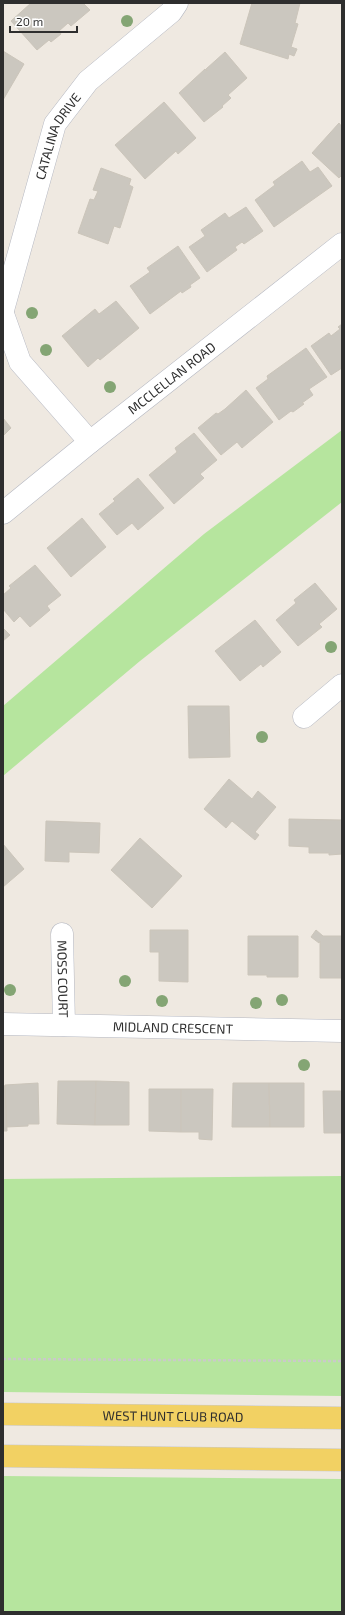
<svg xmlns="http://www.w3.org/2000/svg" width="345" height="1615" viewBox="0 0 345 1615" font-family="'Exo 2',sans-serif">
	<style>
		.green { fill: #b6e59e }
		.building { fill: #cbc7bf; stroke: #cbc5ba }
		.lines { fill: none; stroke-linecap: round; stroke-linejoin: round }
		.minor-casing { stroke: #b4b7c1; stroke-width: 23 }
		.major-casing { stroke: #c9c9c9; stroke-width: 23 }
		.path { stroke: #c9c9c9; stroke-width: 2.5; stroke-dasharray: 3 2; stroke-linecap: butt }
		.minor { stroke: #fff; stroke-width: 22 }
		.major { stroke: #f2d163; stroke-width: 22 }
		.tree { fill: #84a574 }
		.labels { text-anchor: middle; dominant-baseline: central; stroke-width: 3; stroke-linejoin: round; paint-order: stroke }
		.street-label { font-size: 13px; fill: #2e2e2e; stroke: #fff }
	</style>
	<rect width="100%" height="100%" fill="#efe9e1"/>
	<!-- green -->
	<g class="green">
		<path d="M342 430V502L140 661 3 776V706L204 534Z"/>
		<path d="M342 1176V1396L3 1392V1179Z"/>
		<path d="M3 1476 342 1479V1612H3Z"/>
	</g>
	<!-- building -->
	<g class="building">
		<path d="M31 3H83L90 10 71 26 68 23 59 31 61 34 51 42 49 40 37 50 11 21Z"/>
		<path d="M252 3H300L295 23 298 24 291 47 297 49 294 56 289 54 288 59 240 44Z"/>
		<path d="M3 51 24 64 3 100Z"/>
		<path d="M225 52 247 78 228 95 231 98 222 106 223 107 204 122 179 93 205 69 207 71 206 69Z"/>
		<path d="M164 102 196 138 178 154 176 151 145 179 115 145Z"/>
		<path d="M339 123 342 127V175L339 178 312 153Z"/>
		<path d="M302 161 310 172 318 167 332 186 274 227 255 200 275 185 273 182Z"/>
		<path d="M101 168 131 179 129 185 133 187 120 228 114 226 108 244 78 233 90 199 94 200 98 191 93 190Z"/>
		<path d="M246 207 263 231 244 244 242 242 235 247 237 250 207 272 189 247 205 236 201 230 225 213 229 218Z"/>
		<path d="M178 246 200 278 190 285 191 287 182 293 181 291 150 314 130 286 150 272 147 268Z"/>
		<path d="M116 301 139 328 100 360 98 358 88 367 62 336 95 309 99 314Z"/>
		<path d="M342 324V368L331 375 311 346 329 333 331 336 340 329 338 327Z"/>
		<path d="M306 348 327 377 309 389 313 395 302 403 304 404 293 412 291 411 279 420 256 388 268 379 267 376Z"/>
		<path d="M246 390 273 422 242 448 237 442 221 455 198 428 216 413 218 414 225 409Z"/>
		<path d="M3 418 11 428 3 436Z"/>
		<path d="M194 433 217 460 200 474 204 478 174 504 149 475 177 452 175 448Z"/>
		<path d="M138 478 164 508 138 530 132 523 117 535 99 514 115 501 113 499Z"/>
		<path d="M82 518 106 547 71 577 47 548Z"/>
		<path d="M35 565 61 595 47 606 50 610 30 627 20 616 14 622 3 609V595L11 588 9 586Z"/>
		<path d="M315 583 337 609 319 624 322 627 298 646 276 620 296 603 294 600Z"/>
		<path d="M255 620 281 652 263 667 261 664 240 681 215 651Z"/>
		<path d="M3 628 10 635 3 641Z"/>
		<path d="M188 706H229L230 757 189 758Z"/>
		<path d="M229 779 252 799 258 791 276 807 255 832 259 835 255 840 232 821 226 828 204 809Z"/>
		<path d="M289 819 342 820V854L329 855V853H309V847L289 846Z"/>
		<path d="M46 821 100 823 99 853 69 852V862L45 861Z"/>
		<path d="M140 838 182 876 152 908 111 870Z"/>
		<path d="M3 844 24 869 3 887Z"/>
		<path d="M150 930H188V982L159 981V952H150Z"/>
		<path d="M316 930 323 936H342V978H320V941L319 943 311 937Z"/>
		<path d="M248 936H298V977H267V975H248Z"/>
		<path d="M58 1081H96L95 1125 57 1124Z"/>
		<path d="M96 1081 129 1082V1125H95Z"/>
		<path d="M38 1083 39 1124H28V1126L6 1127 5 1085Z"/>
		<path d="M233 1083H269L270 1127H232Z"/>
		<path d="M269 1083H304V1127H270Z"/>
		<path d="M3 1086H5L7 1131H3Z"/>
		<path d="M149 1089H181V1132L149 1131Z"/>
		<path d="M181 1089H213L212 1140 199 1139V1132H181Z"/>
		<path d="M323 1091H342V1133H324Z"/>
	</g>
	<g class="lines">
		<!-- minor casing -->
		<g class="minor-casing">
			<g id="minor">
				<path id="s1" d="M3 310 55 124 88 81 171 12 177 3"/>
				<path d="M3 314 20 362 90 442"/>
				<path id="s2" d="M3 513 90 442 342 244"/>
				<path d="M304 717 342 685"/>
				<path id="s3" d="M62 934 64 1025"/>
				<path id="s4" d="M3 1024 342 1031"/>
			</g>
		</g>
		<!-- major casing -->
		<g class="major-casing">
			<g id="major">
				<path id="s5" d="M3 1414 342 1418"/>
				<path d="M3 1456 342 1460"/>
			</g>
		</g>
		<!-- path -->
		<path class="path" d="M3 1359 342 1361"/>
		<!-- minor -->
		<use href="#minor" class="minor"/>
		<!-- major -->
		<use href="#major" class="major"/>
	</g>
	<!-- trees -->
	<g class="tree">
		<circle cx="127" cy="21" r="6"/>
		<circle cx="32" cy="313" r="6"/>
		<circle cx="46" cy="350" r="6"/>
		<circle cx="110" cy="387" r="6"/>
		<circle cx="331" cy="647" r="6"/>
		<circle cx="262" cy="737" r="6"/>
		<circle cx="125" cy="981" r="6"/>
		<circle cx="10" cy="990" r="6"/>
		<circle cx="282" cy="1000" r="6"/>
		<circle cx="162" cy="1001" r="6"/>
		<circle cx="256" cy="1003" r="6"/>
		<circle cx="304" cy="1065" r="6"/>
	</g>
	<g class="labels">
		<!-- street labels -->
		<g class="street-label">
			<text stroke="none"><textPath href="#s1" startOffset="183">CATALINA DRIVE</textPath></text>
			<text stroke="none"><textPath href="#s2" startOffset="216">MCCLELLAN ROAD</textPath></text>
			<text stroke="none"><textPath href="#s3" startOffset="45">MOSS COURT</textPath></text>
			<text stroke="none"><textPath href="#s4" startOffset="170">MIDLAND CRESCENT</textPath></text>
			<text stroke="none"><textPath href="#s5" startOffset="170">WEST HUNT CLUB ROAD</textPath></text>
		</g>
	</g>
	<!-- border -->
	<rect width="345" height="1615" fill="none" stroke="#2e2e2e" stroke-width="8"/>
	<!-- scale -->
	<path d="M10 26v6h67v-6" fill="none" stroke="#2e2e2e" stroke-width="2"/>
	<text x="16" y="26" font-size="12" fill="#2e2e2e" stroke="#ffffff" stroke-width="3" paint-order="stroke">20 m</text>
</svg>
